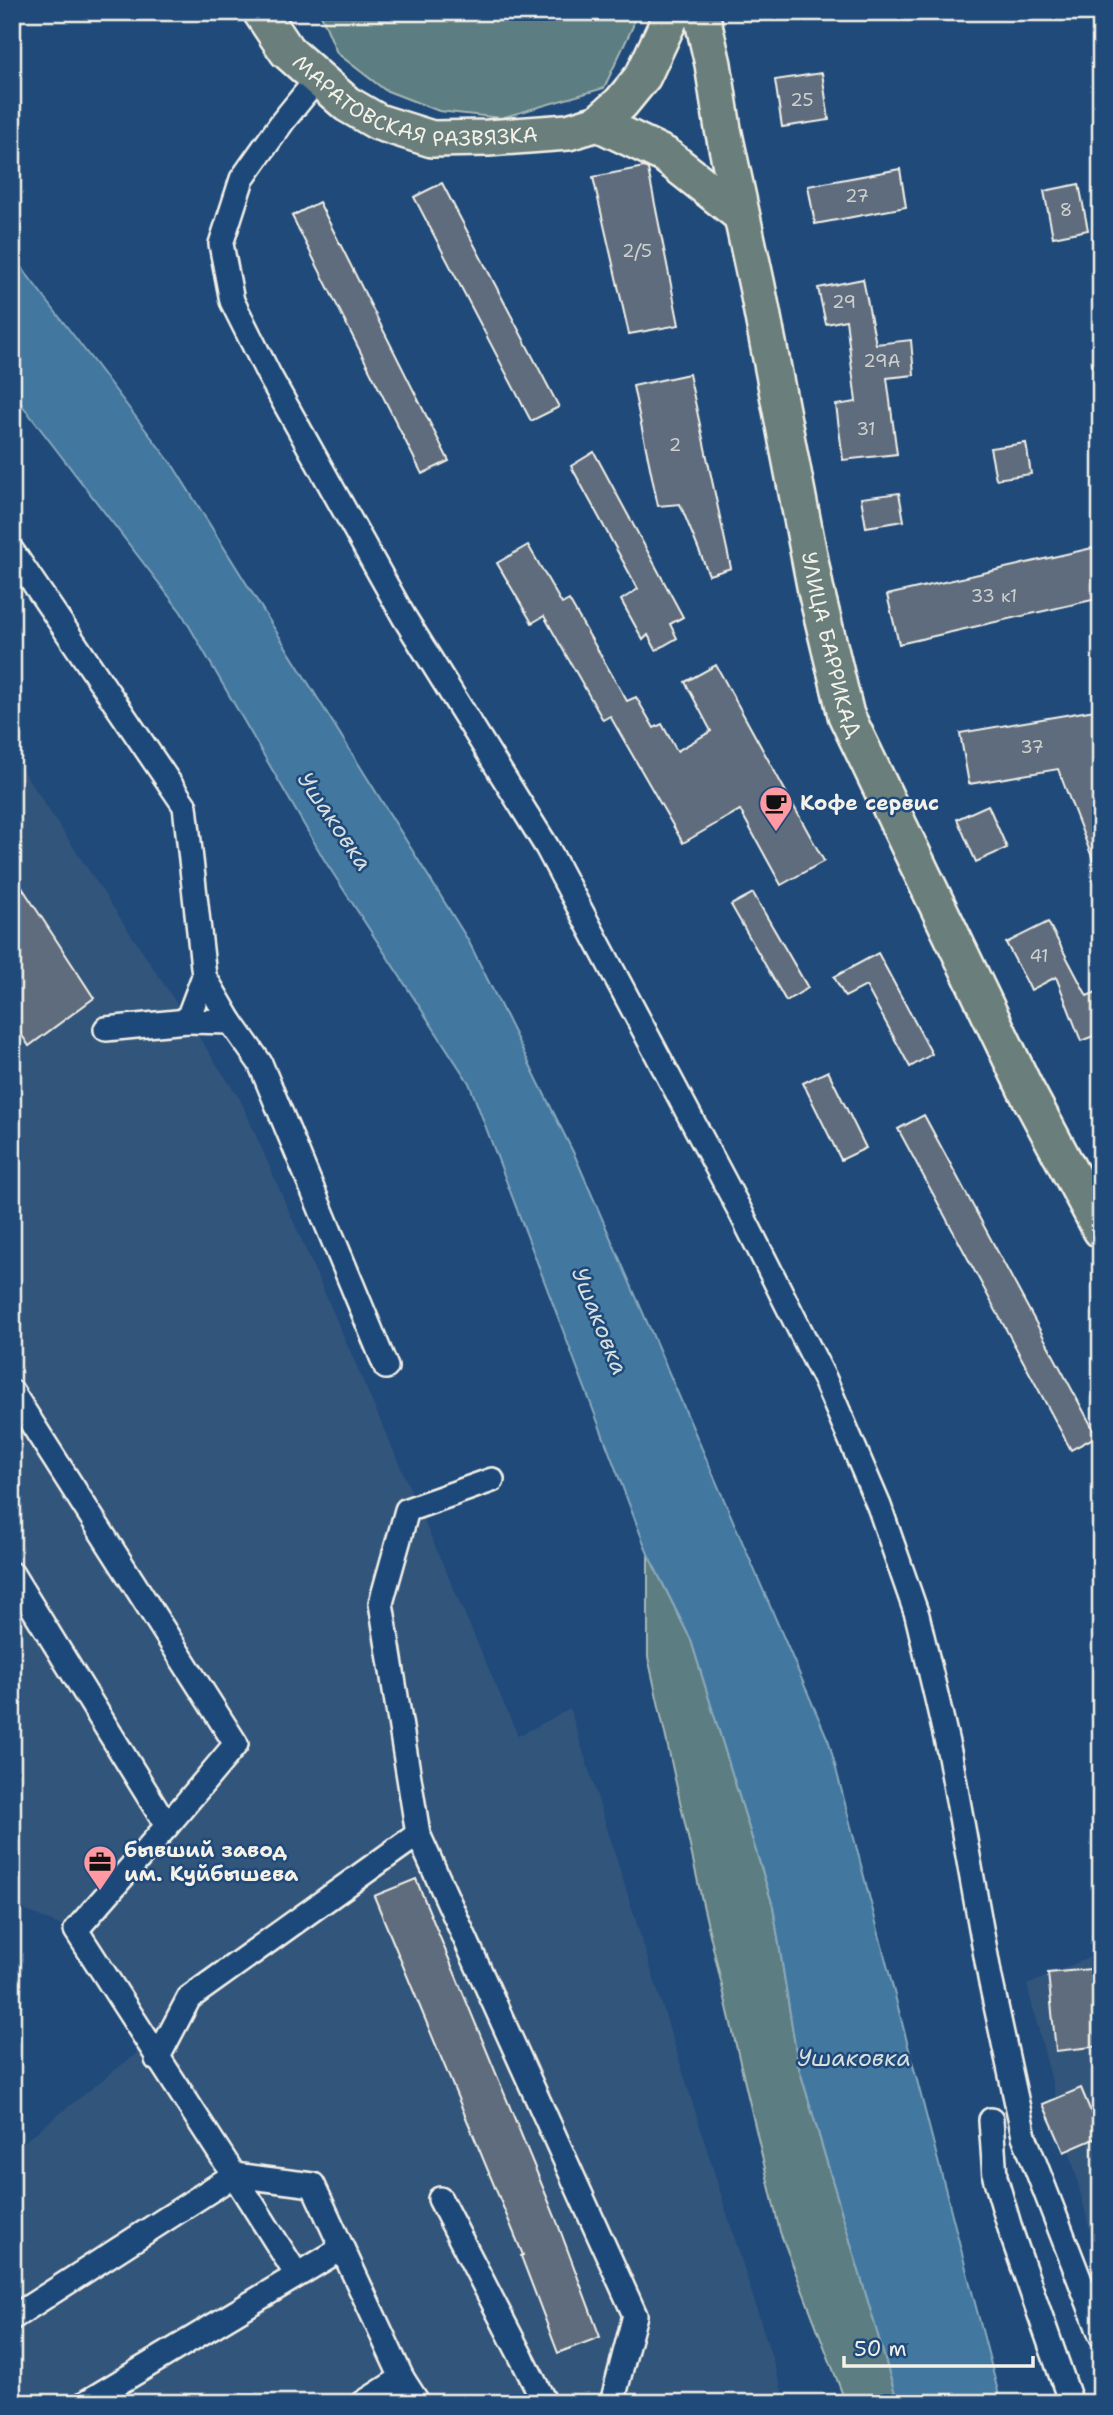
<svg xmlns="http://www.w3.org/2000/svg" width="1113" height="2415" viewBox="0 0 1113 2415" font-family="'Shantell Sans',sans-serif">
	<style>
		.built { fill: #32547b }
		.green { fill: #5c7d81; stroke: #a8b7b4; stroke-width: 2 }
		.water { fill: #42779f; stroke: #89a8bc; stroke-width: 2 }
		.building { fill: #5e6c7d; stroke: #f4f1e8; stroke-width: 2 }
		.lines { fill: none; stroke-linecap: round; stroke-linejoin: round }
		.street-casing { stroke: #f4f1e8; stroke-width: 28 }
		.primary-casing { stroke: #f4f1e8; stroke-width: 40 }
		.street { stroke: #1f4a7a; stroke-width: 23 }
		.primary { stroke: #6a7f7c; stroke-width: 35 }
		.labels { text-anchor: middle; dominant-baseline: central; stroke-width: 5; stroke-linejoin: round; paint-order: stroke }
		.number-label { font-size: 18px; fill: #ced0cd }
		.street-label { font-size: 21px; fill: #f4f1e8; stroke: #1f4a7a }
		.poi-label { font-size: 21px; font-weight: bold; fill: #f4f1e8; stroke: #1f4a7a; text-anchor: start }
		.water-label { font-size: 23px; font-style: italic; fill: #d9dfdd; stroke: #1f4a7a }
	</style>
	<rect width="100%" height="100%" fill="#1f4a7a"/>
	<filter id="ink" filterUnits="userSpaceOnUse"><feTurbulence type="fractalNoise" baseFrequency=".0143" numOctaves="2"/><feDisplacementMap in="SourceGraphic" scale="14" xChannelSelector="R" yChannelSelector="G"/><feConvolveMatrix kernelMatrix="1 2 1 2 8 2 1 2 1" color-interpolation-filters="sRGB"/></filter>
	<g filter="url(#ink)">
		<!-- built -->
		<g class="built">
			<path d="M12 754 241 1101 518 1736 570 1709 786 2403H12V2151L138 2052 62 1926 12 1905Z"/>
			<path d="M1101 1952V2264L1096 2254 1027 1985Z"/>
		</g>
		<!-- green -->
		<g class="green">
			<path d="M320 12H634L633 26 604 88 501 118 439 111 385 90 337 53Z"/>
			<path d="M648 1554 691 1640 773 1906 798 2064 898 2403H846L780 2232 703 1905 648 1657Z"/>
		</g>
		<!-- water -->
		<path class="water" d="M12 255 174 467 468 940 575 1156 829 1742 1001 2403H898L798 2064 773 1906 691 1640 648 1554 469 1083 325 861 181 612 12 392Z"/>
		<!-- building -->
		<g class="building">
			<path d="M822 73 829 120 782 127 775 80Z"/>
			<path d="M644 167 648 169 679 325 629 334 593 177Z"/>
			<path d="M900 169 906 207 815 224 808 186Z"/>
			<path d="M442 183 559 407 531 421 414 197Z"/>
			<path d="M1079 184 1088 230 1053 237 1044 191Z"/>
			<path d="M319 202 449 461 422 474 292 216Z"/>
			<path d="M863 279 876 344 911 340 914 375 887 378 897 454 843 460 836 405 856 402 846 320 826 324 818 288Z"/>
			<path d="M689 374 731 568 709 575 680 504 658 506 633 386Z"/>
			<path d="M1026 443 1031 474 996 479 990 448Z"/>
			<path d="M594 452 683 617 670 624 677 638 656 650 648 635 643 640 621 600 638 589 571 466Z"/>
			<path d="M899 493 904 521 866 527 861 498Z"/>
			<path d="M528 545 562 604 569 600 627 701 636 697 654 728 662 724 677 751 711 731 685 682 716 665 824 861 781 885 740 810 683 843 610 716 603 720 544 616 532 623 497 563Z"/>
			<path d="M1101 546V598L899 644 887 595Z"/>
			<path d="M1101 709V875H1099L1058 769 969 784 960 733Z"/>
			<path d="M988 805 1007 848 976 862 957 819Z"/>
			<path d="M12 872 94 998 29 1046 12 1020Z"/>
			<path d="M753 893 808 988 786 1001 731 905Z"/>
			<path d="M1048 922 1087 996 1101 990V1033L1081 1041 1056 977 1031 990 1006 943Z"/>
			<path d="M878 953 932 1054 910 1067 866 986 845 997 834 977Z"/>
			<path d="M828 1071 866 1148 841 1160 803 1083Z"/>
			<path d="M924 1115 1097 1436 1071 1450 898 1129Z"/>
			<path d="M416 1879 556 2219 600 2337 558 2353 521 2256 523 2255 374 1896Z"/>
			<path d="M1101 1968V2046L1056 2051 1048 1973Z"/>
			<path d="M1081 2088 1101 2136 1064 2152 1043 2104Z"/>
		</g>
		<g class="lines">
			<!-- street casing -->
			<g class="street-casing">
				<g id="street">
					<path d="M318 78 283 121 242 179 221 244 232 301 269 375 404 617 547 847 739 1209 825 1380 879 1506 917 1615 937 1699 950 1756 990 1978 1024 2136 1101 2335"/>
					<path d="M12 551 185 806 204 976 231 1022 187 1021 204 976"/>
					<path d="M231 1022 260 1063 386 1367"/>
					<path d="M106 1029 187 1021"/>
					<path d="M12 1392 236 1744 167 1826"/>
					<path d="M12 1574 167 1826 76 1930 234 2175 313 2185 402 2378 418 2403"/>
					<path d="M418 1834 381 1603 407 1510 492 1480"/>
					<path d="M157 2059 189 1998 418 1834 635 2315 612 2403"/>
					<path d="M991 2120 995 2177 1012 2235 1071 2403"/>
					<path d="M440 2199 545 2403"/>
					<path d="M12 2318 234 2175 297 2275"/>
					<path d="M85 2403 341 2249"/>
					<path d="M363 2403 402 2378"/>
				</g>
			</g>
			<!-- primary casing -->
			<g class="primary-casing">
				<g id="primary">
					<path id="s1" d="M261 12 287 51 347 104 378 122 432 139 488 138 568 132 598 123 621 103 643 76 673 12"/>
					<path id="s2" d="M701 12 713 64 723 129 757 286 816 591 846 715 1025 1088 1101 1230"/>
					<path d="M598 123 665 155 741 215"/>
				</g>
			</g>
			<!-- street -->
			<use href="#street" class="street"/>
			<!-- primary -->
			<use href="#primary" class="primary"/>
		</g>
	</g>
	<!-- icons -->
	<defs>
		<g id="cafe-pin" transform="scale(1.75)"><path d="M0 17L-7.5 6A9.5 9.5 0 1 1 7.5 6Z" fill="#ff9aa2" stroke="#1f4a7a"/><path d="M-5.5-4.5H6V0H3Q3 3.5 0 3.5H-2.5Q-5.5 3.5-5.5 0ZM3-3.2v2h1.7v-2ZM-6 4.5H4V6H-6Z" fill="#111"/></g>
		<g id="office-pin" transform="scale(1.75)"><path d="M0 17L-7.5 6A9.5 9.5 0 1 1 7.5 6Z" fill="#ff9aa2" stroke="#1f4a7a"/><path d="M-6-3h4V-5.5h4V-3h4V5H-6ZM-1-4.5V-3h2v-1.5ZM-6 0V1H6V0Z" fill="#111"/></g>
	</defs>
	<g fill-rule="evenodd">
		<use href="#cafe-pin" x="776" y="803"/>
		<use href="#office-pin" x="100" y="1862"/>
	</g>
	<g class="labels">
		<!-- number labels -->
		<g class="number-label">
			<text x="802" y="100">25</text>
			<text x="857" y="196">27</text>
			<text x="1066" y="210">8</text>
			<text x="637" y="251">2/5</text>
			<text x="844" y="302">29</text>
			<text x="882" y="361">29А</text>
			<text x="866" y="429">31</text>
			<text x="675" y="445">2</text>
			<text x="994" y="596">33 к1</text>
			<text x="1032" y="747">37</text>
			<text x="1039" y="956">41</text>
		</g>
		<!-- street labels -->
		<g class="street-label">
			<text stroke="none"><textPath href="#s1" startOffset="192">МАРАТОВСКАЯ РАЗВЯЗКА</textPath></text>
			<text stroke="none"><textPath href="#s2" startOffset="646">УЛИЦА БАРРИКАД</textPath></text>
		</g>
		<!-- poi labels -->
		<g class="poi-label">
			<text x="800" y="803">Кофе сервис</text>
			<text x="124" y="1850">бывший завод<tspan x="124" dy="24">им. Куйбышева</tspan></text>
		</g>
		<!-- water labels -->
		<g class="water-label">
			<text transform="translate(335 821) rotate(56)">Ушаковка</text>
			<text transform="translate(600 1321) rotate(68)">Ушаковка</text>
			<text x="854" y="2058">Ушаковка</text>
		</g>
	</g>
	<!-- margin -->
	<rect width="1113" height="2415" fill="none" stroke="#1f4a7a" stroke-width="42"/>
	<rect x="21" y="21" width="1071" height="2373" fill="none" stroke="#f4f1e8" stroke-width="2.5" filter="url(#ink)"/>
	<!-- scale -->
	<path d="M844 2356v10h189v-10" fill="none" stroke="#f4f1e8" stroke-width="3.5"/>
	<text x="854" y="2356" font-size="21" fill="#f4f1e8" stroke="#1f4a7a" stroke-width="5" paint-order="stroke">50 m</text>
</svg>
